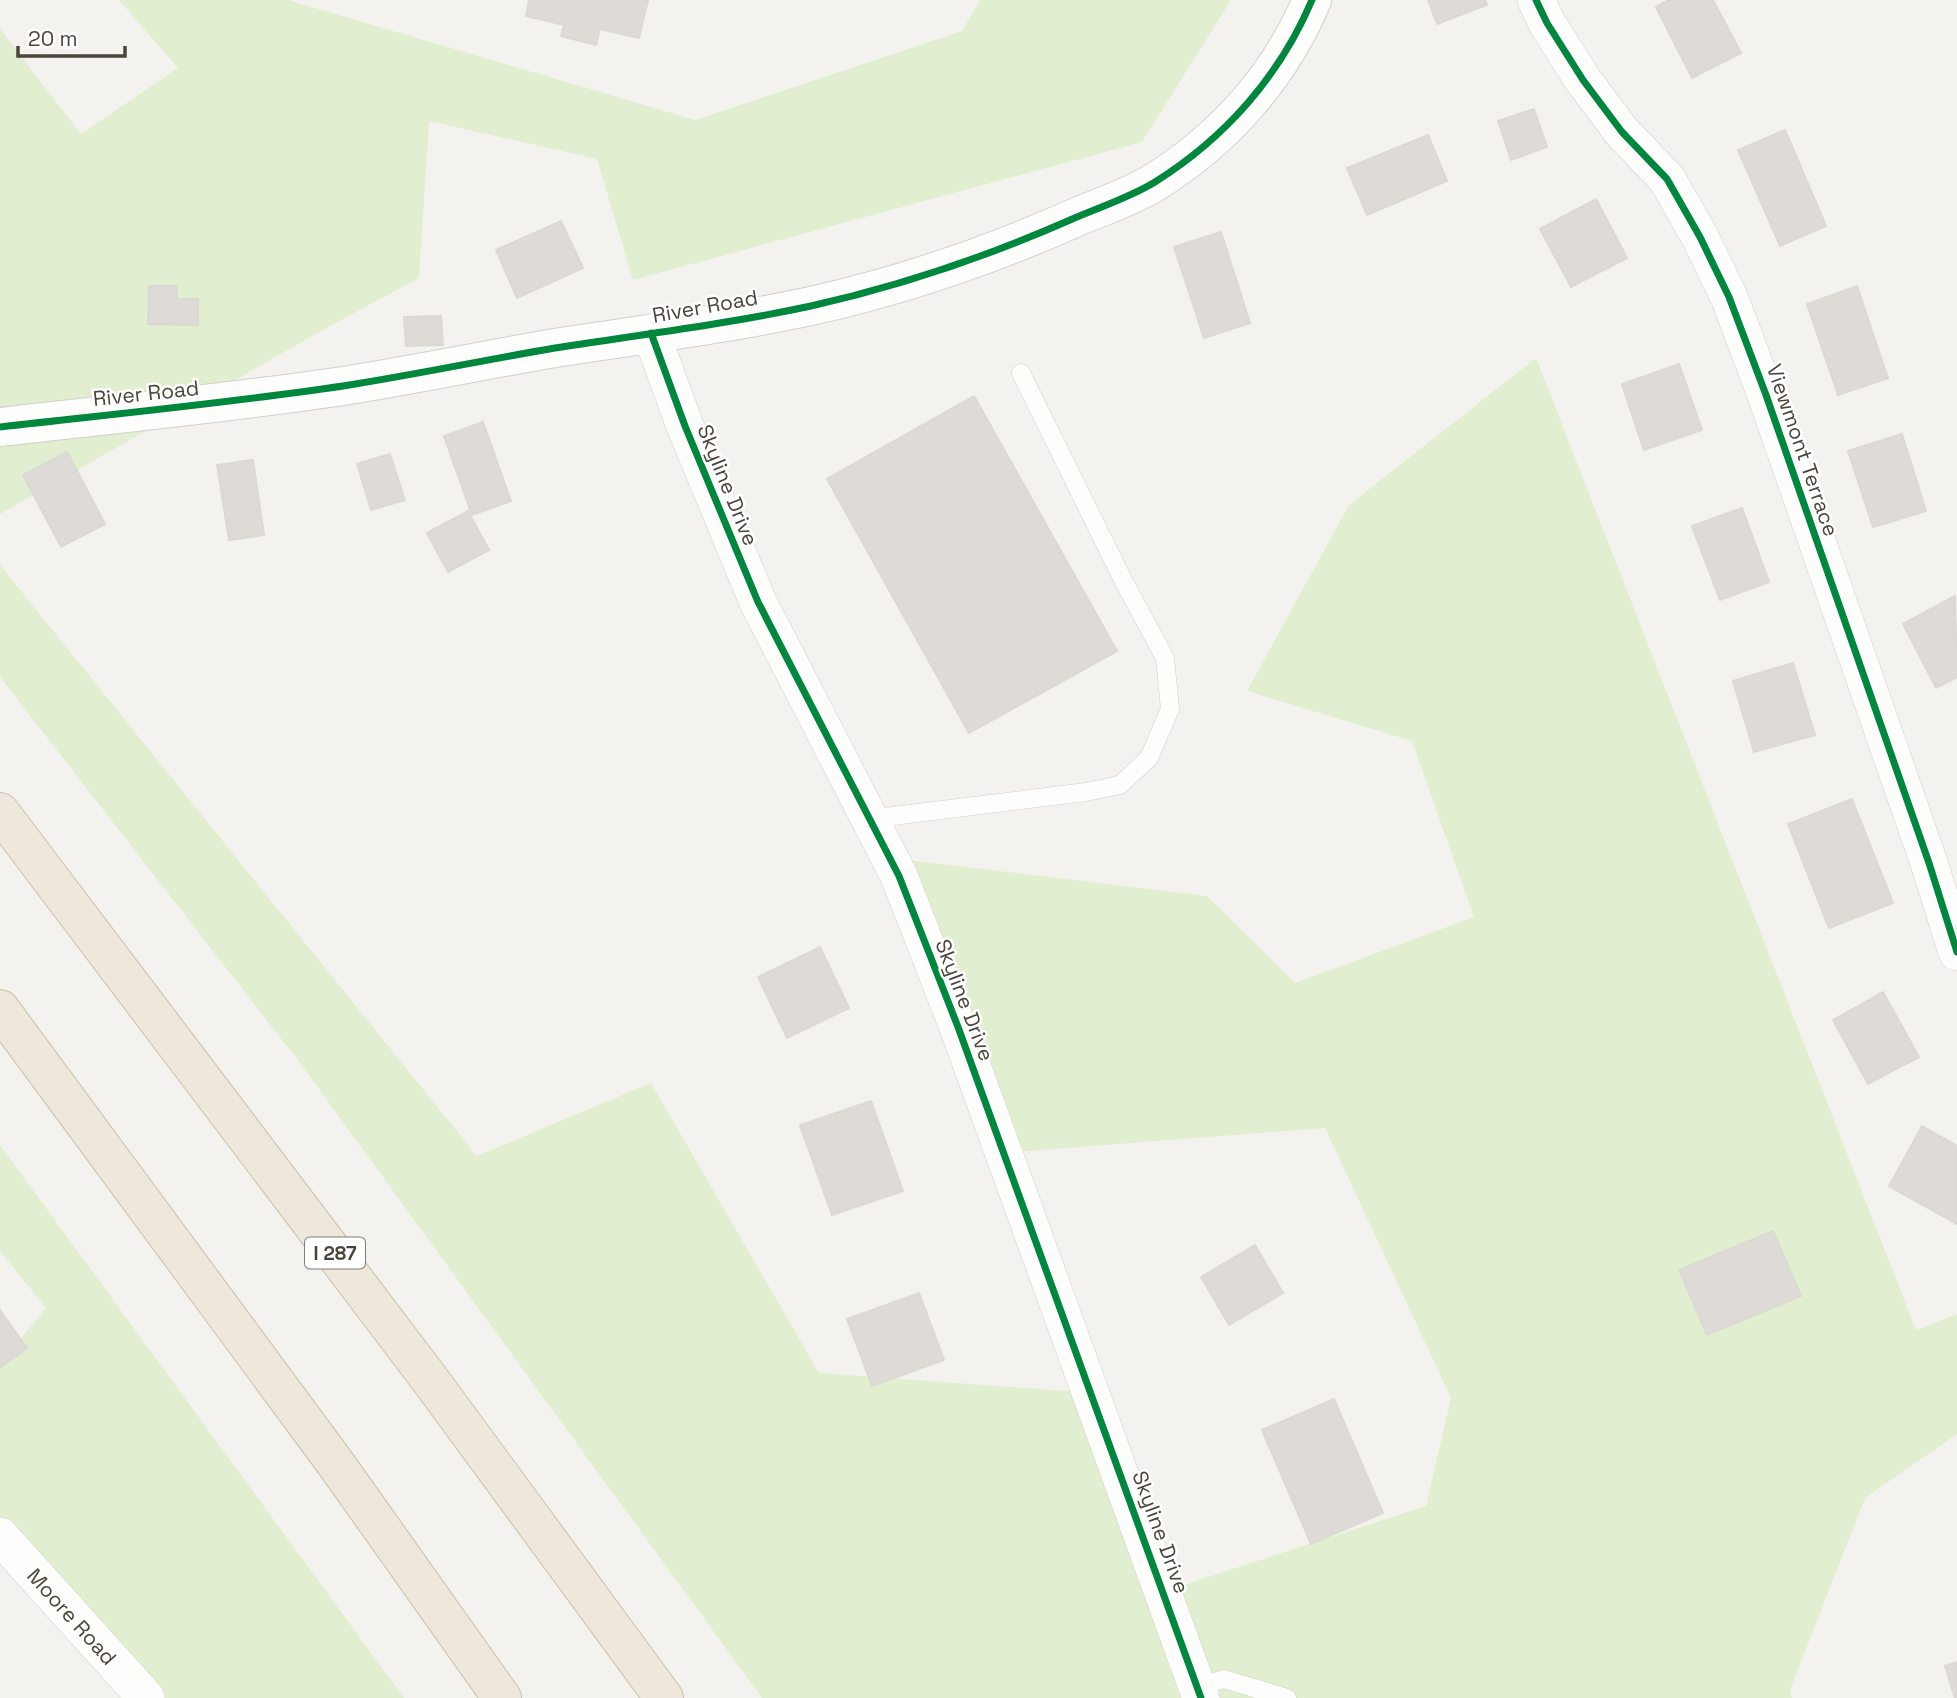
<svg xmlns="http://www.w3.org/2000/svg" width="1957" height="1698" viewBox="0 0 1957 1698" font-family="'Space Grotesk',sans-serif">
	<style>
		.green { fill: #e1eecf }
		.building { fill: #dedbd6; stroke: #dcd9d4; stroke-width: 2 }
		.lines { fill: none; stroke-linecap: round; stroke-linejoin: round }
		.service-casing { stroke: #d2d0cb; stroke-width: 19 }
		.minor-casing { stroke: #d2d0cb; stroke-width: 38 }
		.tertiary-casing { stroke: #d2d0cb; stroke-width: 40 }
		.motorway-casing { stroke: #ccbfa9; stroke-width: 40 }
		.service { stroke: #fdfdfc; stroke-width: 18 }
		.minor { stroke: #fdfdfc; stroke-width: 37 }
		.tertiary { stroke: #fdfdfc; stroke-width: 38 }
		.motorway { stroke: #ede8db; stroke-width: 38 }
		.cycleway-casing { stroke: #fff; stroke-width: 11 }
		.cycleway { stroke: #00873e; stroke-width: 7 }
		.labels { text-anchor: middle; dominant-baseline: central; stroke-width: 5; stroke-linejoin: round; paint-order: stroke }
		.shield { fill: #fff; stroke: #817c74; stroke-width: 2 }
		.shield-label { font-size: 19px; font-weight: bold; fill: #4b4439 }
		.street-label { font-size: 21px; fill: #4b4439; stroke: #fff }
	</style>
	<rect width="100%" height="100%" fill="#f4f2ee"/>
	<!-- green -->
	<g class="green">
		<path d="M119 0H288L695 120 962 31 980 0H1231L1142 142 633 280 597 159 429 121 419 278 330 326 0 514V29L81 134 178 68Z"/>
		<path d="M1536 358 1916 1330 1957 1314V1434L1865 1498 1790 1690 1792 1698H762L300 1063 0 677V565L477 1156 651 1083 819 1373 1109 1394 1171 1589 1426 1506 1451 1398 1325 1128 1016 1152 882 857 1207 896 1295 983 1474 917 1412 741 1247 691 1349 505Z"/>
		<path d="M0 1145 404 1698H140L0 1538V1364L46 1308 0 1251Z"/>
	</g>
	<!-- building -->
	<g class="building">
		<path d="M529 0H648L639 38 600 29 596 45 561 36 564 25 526 16Z"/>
		<path d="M1428 0H1485L1487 5 1437 24Z"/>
		<path d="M1669 0H1713L1741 53 1692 78 1656 7Z"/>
		<path d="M1534 109 1547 147 1511 160 1498 121Z"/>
		<path d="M1785 130 1826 226 1780 246 1738 150Z"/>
		<path d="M1428 135 1447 181 1367 215 1347 168Z"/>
		<path d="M1596 199 1627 258 1571 287 1540 229Z"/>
		<path d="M561 221 583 268 517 298 496 250Z"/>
		<path d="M1221 232 1250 323 1204 338 1174 247Z"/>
		<path d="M149 286H177V299H198V325L148 324Z"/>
		<path d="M1857 286 1888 378 1838 395 1807 304Z"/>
		<path d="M441 316 443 345 406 346 404 317Z"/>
		<path d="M1679 364 1702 430 1644 450 1622 384Z"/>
		<path d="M974 396 1117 651 969 733 827 479Z"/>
		<path d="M483 422 511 501 472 515 444 436Z"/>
		<path d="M1902 434 1926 511 1873 527 1848 451Z"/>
		<path d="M67 452 105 524 61 547 23 475Z"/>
		<path d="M390 454 405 500 371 510 357 464Z"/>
		<path d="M253 460 264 535 229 540 217 465Z"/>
		<path d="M1742 508 1769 582 1720 600 1692 526Z"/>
		<path d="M468 511 489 550 448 572 427 533Z"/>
		<path d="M1955 596 1957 677 1936 688 1903 624Z"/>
		<path d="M1793 663 1815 735 1754 752 1733 681Z"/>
		<path d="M1852 799 1893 903 1829 928 1788 824Z"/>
		<path d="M820 947 849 1008 787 1038 758 977Z"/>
		<path d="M1883 992 1919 1057 1868 1084 1833 1020Z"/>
		<path d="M871 1101 903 1191 832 1215 800 1125Z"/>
		<path d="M1922 1126 1957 1146V1224L1889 1186Z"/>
		<path d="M1773 1231 1801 1296 1707 1335 1679 1270Z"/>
		<path d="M1255 1245 1283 1293 1229 1325 1201 1277Z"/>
		<path d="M919 1293 944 1360 872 1386 847 1319Z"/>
		<path d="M0 1310 27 1348 0 1368Z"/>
		<path d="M1334 1399 1383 1513 1311 1544 1262 1430Z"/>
		<path d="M1957 1662V1698H1955L1945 1666Z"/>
	</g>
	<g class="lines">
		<!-- service casing -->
		<g class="service-casing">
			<g id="service">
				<path d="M869 819 1086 792 1120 785 1149 758 1170 709 1165 658 1124 582 1021 373"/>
				<path d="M1198 1687 1224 1679 1287 1698"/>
			</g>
		</g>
		<!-- minor casing -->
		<g class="minor-casing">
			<g id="minor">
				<path d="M1536 0 1547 23 1583 80 1622 132 1667 179 1700 237 1729 297 1766 395 1929 863 1957 952"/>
				<path d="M651 333 685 426 758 602 899 876 958 1027 1201 1698"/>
				<path id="s1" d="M0 1536 146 1698"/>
			</g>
		</g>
		<!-- tertiary casing -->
		<g class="tertiary-casing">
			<path id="tertiary" d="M0 427C114 414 229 403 343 386 414 375 484 360 555 348 640 335 727 324 811 306 900 286 986 257 1070 220 1097 208 1129 198 1155 182 1225 138 1280 76 1312 0"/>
		</g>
		<!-- motorway casing -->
		<g class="motorway-casing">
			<g id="motorway">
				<path d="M0 812 434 1385 664 1698"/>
				<path d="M0 1009 336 1464 502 1698"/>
			</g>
		</g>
		<!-- service -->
		<use href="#service" class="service"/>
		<!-- minor -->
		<use href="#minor" class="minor"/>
		<!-- tertiary -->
		<use href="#tertiary" class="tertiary"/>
		<!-- motorway -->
		<use href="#motorway" class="motorway"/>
		<!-- cycleway casing -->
		<g class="cycleway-casing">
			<g id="cycleway">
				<path d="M1536 0 1547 23 1583 80 1622 132 1667 179 1700 237 1729 297 1766 395 1929 863 1957 952"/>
				<path d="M651 333 685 426 758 602 899 876 958 1027 1201 1698"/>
				<path d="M0 427C114 414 229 403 343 386 414 375 484 360 555 348 640 335 727 324 811 306 900 286 986 257 1070 220 1097 208 1129 198 1155 182 1225 138 1280 76 1312 0"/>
			</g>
		</g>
		<!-- cycleway -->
		<use href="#cycleway" class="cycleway"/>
	</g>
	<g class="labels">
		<!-- shield labels -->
		<rect class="shield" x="305" y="1237.5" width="60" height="31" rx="5"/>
		<g class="shield-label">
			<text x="335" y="1253">I 287</text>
		</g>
		<!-- street labels -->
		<g class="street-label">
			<text transform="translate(705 306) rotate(-10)">River Road</text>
			<text transform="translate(146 393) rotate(-6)">River Road</text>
			<text transform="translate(1803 450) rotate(71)">Viewmont Terrace</text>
			<text transform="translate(728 485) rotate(68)">Skyline Drive</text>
			<text transform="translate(965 1000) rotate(69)">Skyline Drive</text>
			<text transform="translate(1161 1532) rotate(70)">Skyline Drive</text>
			<text stroke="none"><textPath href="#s1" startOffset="108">Moore Road</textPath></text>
		</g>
	</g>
	<!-- scale -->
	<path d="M18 46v10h107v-10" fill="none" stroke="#4b4439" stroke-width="3.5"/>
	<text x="28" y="46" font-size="21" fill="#4b4439" stroke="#ffffff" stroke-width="5" paint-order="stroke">20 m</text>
</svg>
